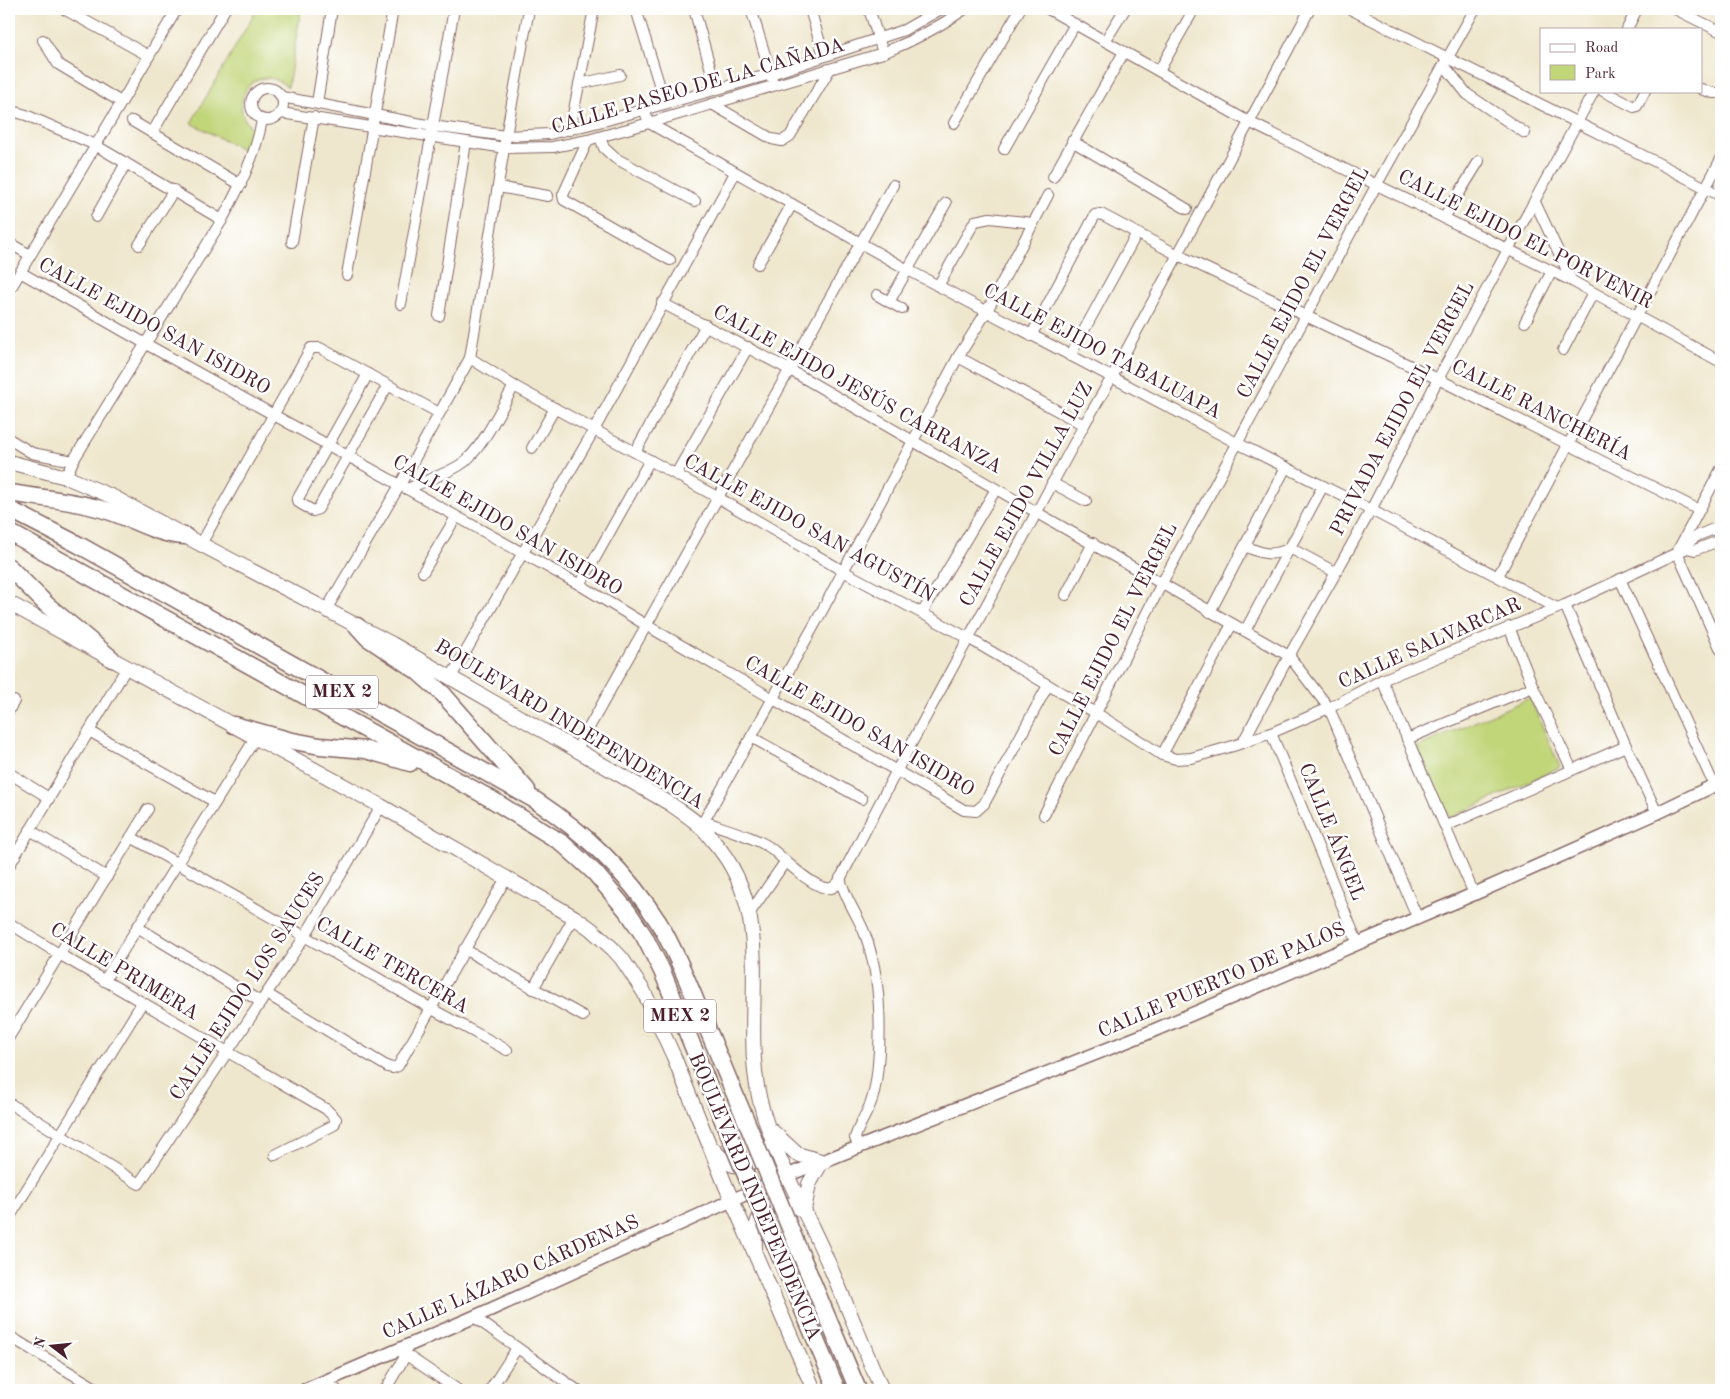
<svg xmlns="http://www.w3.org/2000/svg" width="1730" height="1399" viewBox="0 0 1730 1399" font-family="'Old Standard TT',serif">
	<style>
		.green { fill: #c1d579; stroke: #867a52 }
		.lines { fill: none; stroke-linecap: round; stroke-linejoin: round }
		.minor-casing { stroke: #846564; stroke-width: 12 }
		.tertiary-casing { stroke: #846564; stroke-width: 15 }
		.secondary-casing { stroke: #846564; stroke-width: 16 }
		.trunk-casing { stroke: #846564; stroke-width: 19 }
		.minor { stroke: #fff; stroke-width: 10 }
		.tertiary { stroke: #fff; stroke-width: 12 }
		.secondary { stroke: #fff; stroke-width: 14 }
		.trunk { stroke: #fff; stroke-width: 16 }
		.trunk-bridge-casing { stroke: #846564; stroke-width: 19; stroke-linecap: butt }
		.trunk-bridge { stroke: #fff; stroke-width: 16 }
		.labels { text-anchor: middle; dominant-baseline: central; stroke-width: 5; stroke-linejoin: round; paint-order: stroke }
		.shield { fill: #fff; stroke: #80626b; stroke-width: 1 }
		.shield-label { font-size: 19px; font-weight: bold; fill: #4a1f2b }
		.street-label { font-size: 20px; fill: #4a1f2b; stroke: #fff }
	</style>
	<rect width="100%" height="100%" fill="#fff"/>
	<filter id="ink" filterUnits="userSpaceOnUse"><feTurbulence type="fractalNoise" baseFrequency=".02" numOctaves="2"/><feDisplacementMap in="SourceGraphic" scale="10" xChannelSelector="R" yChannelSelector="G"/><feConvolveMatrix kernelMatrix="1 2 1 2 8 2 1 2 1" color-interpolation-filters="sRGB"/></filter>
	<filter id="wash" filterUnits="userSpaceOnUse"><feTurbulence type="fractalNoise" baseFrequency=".0096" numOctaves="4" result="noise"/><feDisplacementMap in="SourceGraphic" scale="20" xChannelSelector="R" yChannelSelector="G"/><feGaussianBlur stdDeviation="1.12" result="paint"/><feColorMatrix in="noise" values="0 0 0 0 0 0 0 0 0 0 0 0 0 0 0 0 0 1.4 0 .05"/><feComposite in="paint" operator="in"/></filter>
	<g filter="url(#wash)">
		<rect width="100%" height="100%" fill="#efe7cd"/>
		<!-- green -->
		<g class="green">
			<path d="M257 9H301L288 87C284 84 279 81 274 79 254 73 238 93 242 112 243 118 248 124 252 129L245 151 191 123Z"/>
			<path d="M1530 698 1560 767 1450 818 1417 747Z"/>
		</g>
	</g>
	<g filter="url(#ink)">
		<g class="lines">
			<!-- minor casing -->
			<g class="minor-casing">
				<g id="minor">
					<path d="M64 9 149 56"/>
					<path d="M636 9 665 103"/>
					<path d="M694 9 716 88"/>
					<path d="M751 9 772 78"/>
					<path d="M810 9 824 56"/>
					<path d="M869 9 883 53"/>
					<path d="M1048 9 1249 122 1572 281 1721 362"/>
					<path d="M1350 9 1654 161 1721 196"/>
					<path d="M1675 9 1721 32"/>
					<path d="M1627 29 1637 9"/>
					<path d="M43 40 58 64 121 102"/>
					<path d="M1105 41 1125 9"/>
					<path d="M1444 65 1467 94 1525 133"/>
					<path d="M1159 71 1194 9"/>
					<path d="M579 84 620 75"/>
					<circle cx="267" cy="104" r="16"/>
					<path d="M1701 89 1713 93H1721"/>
					<path d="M1603 91 1634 107 1637 106 1645 91"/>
					<path d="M282 97 432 126 506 136 550 134 607 120 771 74 904 30 941 9"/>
					<path d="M317 103 332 9"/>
					<path d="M712 104 772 139 782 141 790 136 830 69"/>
					<path d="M644 109 649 123 908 270 1237 443 1371 510 1557 608"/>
					<path d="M9 110 26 115 95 145 222 220"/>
					<path d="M281 113 505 148 553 147 588 140 649 123 883 53C913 41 939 27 965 9"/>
					<path d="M132 121 241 185"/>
					<path d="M954 123 1020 9"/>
					<path d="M570 130 594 9"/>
					<path d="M152 133 225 9"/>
					<path d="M600 137 604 148 615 158 695 201"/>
					<path d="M588 140 563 195 564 200 670 260"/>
					<path d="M1072 141 1187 209"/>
					<path d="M1004 149 1075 24"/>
					<path d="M1053 177 1124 52"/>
					<path d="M498 187 548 196"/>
					<path d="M1535 202 1572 281"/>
					<path d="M96 217 126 163"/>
					<path d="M1444 218 1479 161"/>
					<path d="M292 242 314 117"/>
					<path d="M9 243 30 255"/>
					<path d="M139 245 174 190"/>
					<path d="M758 264 792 204"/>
					<path d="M20 272 146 344 580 585 646 625 964 810 976 811 984 804 1048 685"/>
					<path d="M347 275 393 9"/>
					<path d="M938 286 975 221 990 218 1033 223"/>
					<path d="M9 291 177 9"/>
					<path d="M877 295 902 309"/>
					<path d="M889 302 946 203"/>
					<path d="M662 303 790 370 1036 512 1289 656 1329 708 1418 919"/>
					<path d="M401 304 454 9"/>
					<path d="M439 316 466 142"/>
					<path d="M1525 322 1552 271"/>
					<path d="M1031 336 1095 215 1101 214 1178 255 1438 379 1699 510"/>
					<path d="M1563 350 1593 293"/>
					<path d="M1070 356 1137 233"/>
					<path d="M958 357 1084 425"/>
					<path d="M470 358 514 386 717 497 843 571 968 638 1096 713 1162 755 1176 759 1191 758 1233 746 1271 733 1329 708 1382 680 1565 605 1662 560 1687 548 1691 540 1699 535 1721 526"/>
					<path d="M368 374 297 500 298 502 313 511 318 509 388 385"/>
					<path d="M9 439 32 453 73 461"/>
					<path d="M532 448 555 408"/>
					<path d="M635 452 706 325"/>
					<path d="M1721 469 1677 552 1721 650"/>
					<path d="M676 474 748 347"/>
					<path d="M66 477 73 461 222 220C239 188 256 155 262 120"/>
					<path d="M1052 483 1086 501"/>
					<path d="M407 489C424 481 444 475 460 465 481 452 501 408 514 386"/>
					<path d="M201 544 311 348H320L439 413"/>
					<path d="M1245 546C1262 554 1273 557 1290 548L1335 572"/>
					<path d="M1687 548 1695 550 1721 540"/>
					<path d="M423 572 456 517"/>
					<path d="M1498 576 1721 159"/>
					<path d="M1620 579 1714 785"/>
					<path d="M580 585 650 460"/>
					<path d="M1066 595 1093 543"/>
					<path d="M1565 605 1626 746 1657 813"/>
					<path d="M326 610 400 485 470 358 506 136 529 9"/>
					<path d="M1210 612 1286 467"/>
					<path d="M922 613 996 489"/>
					<path d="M1509 627 1533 687 1572 770"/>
					<path d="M1245 631 1323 486"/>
					<path d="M451 677 594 430 735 173"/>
					<path d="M1382 680 1474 894"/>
					<path d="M9 710 14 701"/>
					<path d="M89 731 215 802"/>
					<path d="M1271 733 1358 944"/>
					<path d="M751 737 862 799"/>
					<path d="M1407 739 1533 687"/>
					<path d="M1243 742 1289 656 1371 510 1438 379 1594 91"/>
					<path d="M577 749 893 185"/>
					<path d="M1162 755 1232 624"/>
					<path d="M9 773 49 798"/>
					<path d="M1044 815 1162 583 1377 184 1475 9"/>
					<path d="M703 821C722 828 756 837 772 849 784 859 816 892 832 888L838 883 897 770 1084 425 1112 377 1310 9"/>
					<path d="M701 826 816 622 958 357 987 311 1048 195"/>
					<path d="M1446 826 1626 746"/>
					<path d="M30 830 107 877"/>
					<path d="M131 837 430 1008 507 1050"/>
					<path d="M9 866 127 667"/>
					<path d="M840 878C845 900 859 916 866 937 879 974 881 1012 879 1051 878 1066 877 1082 873 1096 869 1112 859 1123 855 1138L859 1148"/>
					<path d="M749 914 785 862"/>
					<path d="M9 923 59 954 326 1109 336 1119 334 1125 275 1155"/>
					<path d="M137 927 261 1002"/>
					<path d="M464 949 583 1016"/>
					<path d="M104 981 256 737"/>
					<path d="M533 989 574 917"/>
					<path d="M267 994 388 1067 393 1068 398 1066 506 878"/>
					<path d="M9 1037 148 809"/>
					<path d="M9 1103 139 1184 305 936 381 806"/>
					<path d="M9 1218 142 1003"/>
					<path d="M474 1317 577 1390"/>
					<path d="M9 1336 99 1390"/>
					<path d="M399 1350 458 1390"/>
					<path d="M324 1382 337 1390"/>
					<path d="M385 1390 406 1355"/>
					<path d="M490 1390 517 1348"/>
				</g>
			</g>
			<!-- tertiary casing -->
			<g class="tertiary-casing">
				<path id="tertiary" d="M305 1390 474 1317 788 1175 1143 1035 1474 894 1657 813 1721 782"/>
			</g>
			<!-- secondary casing -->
			<g class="secondary-casing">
				<g id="secondary">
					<path d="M9 462 66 477 113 497 185 536 392 644 669 803C679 810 690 817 699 825 705 830 710 836 714 842 783 921 735 1021 763 1112 777 1160 802 1205 823 1251 844 1297 862 1344 882 1390"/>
					<path d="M9 603 381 806 574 917 591 929 613 949 622 959 644 992 674 1057 725 1184 814 1390"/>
					<path d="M772 1131 797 1154 824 1162"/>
					<path d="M713 1149C717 1154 722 1159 728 1163 742 1170 759 1161 767 1149"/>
					<path d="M804 1210 809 1184 821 1163"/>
					<path d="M755 1248C753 1212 770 1191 805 1212"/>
				</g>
			</g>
			<!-- trunk casing -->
			<g class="trunk-casing">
				<g id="trunk">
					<path d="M9 493C42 498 76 501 108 511 133 519 158 535 185 536"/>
					<path d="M9 509 79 545 535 800C585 833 626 871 659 923 675 950 687 979 699 1009 715 1045 729 1082 745 1118"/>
					<path d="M9 532 491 799 562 843 595 873 628 912 644 936 662 971 724 1123"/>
					<path d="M9 567 47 605 112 659"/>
					<path d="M357 626 368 638 416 670 443 694 527 790"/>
					<path d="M234 725 288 740 320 746 366 750 410 763"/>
					<path d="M801 1255 858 1390"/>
					<path d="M780 1256 837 1390"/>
				</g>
			</g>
			<!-- minor -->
			<use href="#minor" class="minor"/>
			<!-- tertiary -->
			<use href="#tertiary" class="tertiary"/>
			<!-- secondary -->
			<use href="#secondary" class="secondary"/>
			<!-- trunk -->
			<use href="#trunk" class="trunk"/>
			<!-- trunk-bridge casing -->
			<g class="trunk-bridge-casing">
				<g id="trunk-bridge">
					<path d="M745 1118 801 1255"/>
					<path d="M724 1123 780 1256"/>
				</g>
			</g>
			<!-- trunk-bridge -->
			<use href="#trunk-bridge" class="trunk-bridge"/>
		</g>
	</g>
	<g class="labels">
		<!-- shield labels -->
		<g class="shield">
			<rect x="306" y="675.5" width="72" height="33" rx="4"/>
			<rect x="644" y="999.5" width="72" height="33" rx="4"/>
		</g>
		<g class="shield-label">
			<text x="342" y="692">MEX 2</text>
			<text x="680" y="1016">MEX 2</text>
		</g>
		<!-- street labels -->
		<g class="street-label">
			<text transform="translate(698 87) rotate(-16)">CALLE PASEO DE LA CAÑADA</text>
			<text transform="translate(1525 240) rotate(27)">CALLE EJIDO EL PORVENIR</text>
			<text transform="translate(1304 283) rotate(-62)">CALLE EJIDO EL VERGEL</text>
			<text transform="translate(154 327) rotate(29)">CALLE EJIDO SAN ISIDRO</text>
			<text transform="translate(1102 352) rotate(28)">CALLE EJIDO TABALUAPA</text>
			<text transform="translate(857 390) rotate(29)">CALLE EJIDO JESÚS CARRANZA</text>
			<text transform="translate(1403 409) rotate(-62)">PRIVADA EJIDO EL VERGEL</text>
			<text transform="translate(1541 411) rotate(27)">CALLE RANCHERÍA</text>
			<text transform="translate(1027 495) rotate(-61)">CALLE EJIDO VILLA LUZ</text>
			<text transform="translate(507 526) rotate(30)">CALLE EJIDO SAN ISIDRO</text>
			<text transform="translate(809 529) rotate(29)">CALLE EJIDO SAN AGUSTÍN</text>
			<text transform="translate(1114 640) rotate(-63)">CALLE EJIDO EL VERGEL</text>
			<text transform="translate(1430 644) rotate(-24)">CALLE SALVARCAR</text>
			<text transform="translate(569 725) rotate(31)">BOULEVARD INDEPENDENCIA</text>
			<text transform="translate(859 727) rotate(30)">CALLE EJIDO SAN ISIDRO</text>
			<text transform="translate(1331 832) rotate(68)">CALLE ÁNGEL</text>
			<text transform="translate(392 966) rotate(30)">CALLE TERCERA</text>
			<text transform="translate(124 972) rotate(31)">CALLE PRIMERA</text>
			<text transform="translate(1222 981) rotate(-23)">CALLE PUERTO DE PALOS</text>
			<text transform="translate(248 987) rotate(-57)">CALLE EJIDO LOS SAUCES</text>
			<text transform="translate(754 1197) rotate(67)">BOULEVARD INDEPENDENCIA</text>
			<text transform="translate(511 1278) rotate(-24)">CALLE LÁZARO CÁRDENAS</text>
		</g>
	</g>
	<!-- margin -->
	<rect width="1730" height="1399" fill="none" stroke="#fff" stroke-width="30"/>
	<!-- legend -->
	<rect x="1540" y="28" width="162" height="65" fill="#ffffff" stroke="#b7a5aa"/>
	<rect x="1550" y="44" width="25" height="8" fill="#ffffff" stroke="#b7a5aa"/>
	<text x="1585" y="52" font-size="15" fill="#4a1f2b">Road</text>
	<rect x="1550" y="65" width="25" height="15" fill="#c1d579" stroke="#b7a5aa"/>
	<text x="1585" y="78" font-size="15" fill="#4a1f2b">Park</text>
	<!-- north arrow -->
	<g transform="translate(52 1346) rotate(286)" stroke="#ffffff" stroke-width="4" paint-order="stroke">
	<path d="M0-4L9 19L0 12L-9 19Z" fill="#4a1f2b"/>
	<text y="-8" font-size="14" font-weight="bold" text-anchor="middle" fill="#4a1f2b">N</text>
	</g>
</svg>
